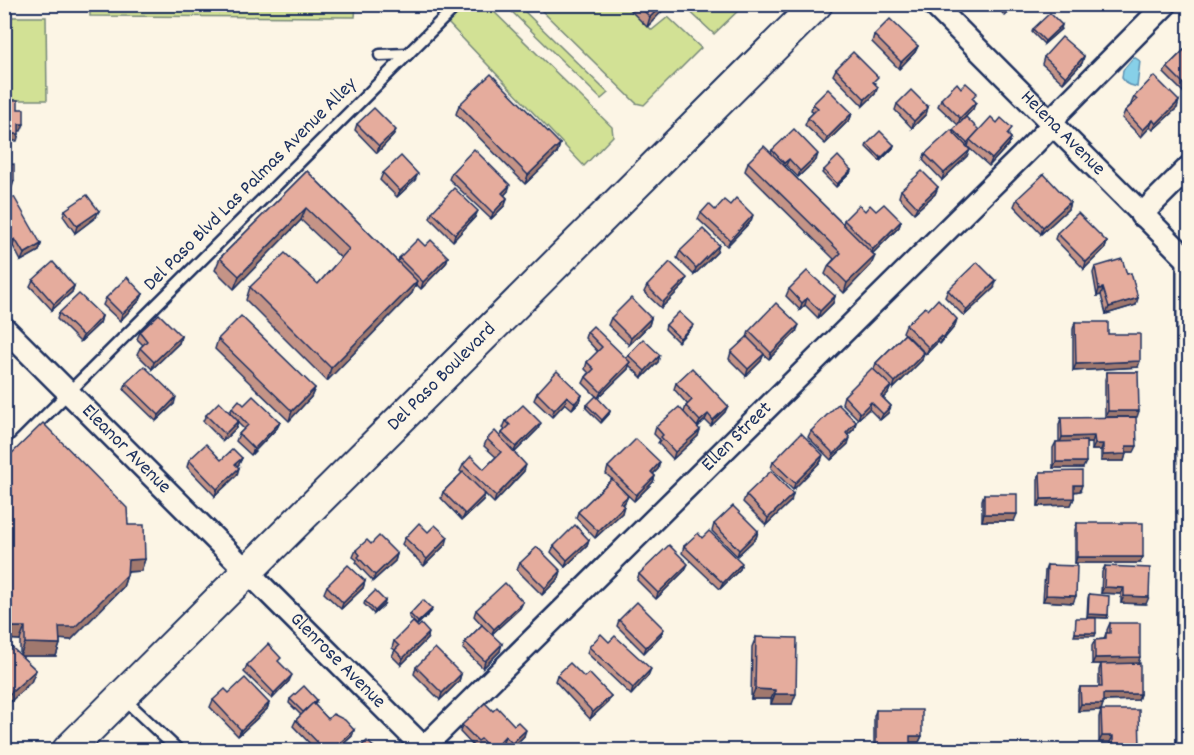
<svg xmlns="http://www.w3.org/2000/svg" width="1194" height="755" viewBox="0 0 1194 755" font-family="Dekko,sans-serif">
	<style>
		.green { fill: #d2e195; stroke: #76887a; stroke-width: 1.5 }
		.water { fill: #87d0e8; stroke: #5c90b1; stroke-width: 1.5 }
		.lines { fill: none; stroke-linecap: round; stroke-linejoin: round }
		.service-casing { stroke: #1b2f5e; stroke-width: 15 }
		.minor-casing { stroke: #1b2f5e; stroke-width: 26 }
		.secondary-casing { stroke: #1b2f5e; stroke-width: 34 }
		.service { stroke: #fcf5e5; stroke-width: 10 }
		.minor { stroke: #fcf5e5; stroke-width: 21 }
		.secondary { stroke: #fcf5e5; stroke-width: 30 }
		.wall { fill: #c59487; stroke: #1b2f5e; stroke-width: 1.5 }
		.shaded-wall { fill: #a0786e; stroke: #1b2f5e; stroke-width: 1.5 }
		.building { fill: #e5ac9d; stroke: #1b2f5e; stroke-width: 1.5 }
		.labels { text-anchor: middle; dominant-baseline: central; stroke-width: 5; stroke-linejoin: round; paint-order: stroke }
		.street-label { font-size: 20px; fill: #1b2f5e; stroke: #fcf5e5 }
	</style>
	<rect width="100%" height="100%" fill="#fcf5e5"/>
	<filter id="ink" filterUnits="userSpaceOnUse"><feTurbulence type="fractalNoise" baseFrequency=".0167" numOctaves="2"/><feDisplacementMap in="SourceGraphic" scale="12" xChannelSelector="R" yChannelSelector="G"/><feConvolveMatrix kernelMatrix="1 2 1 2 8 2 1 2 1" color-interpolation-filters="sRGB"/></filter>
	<g filter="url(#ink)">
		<!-- green -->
		<g class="green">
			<path d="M356 5 355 17 90 16V5Z"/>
			<path d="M465 5H487L612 127 613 136 584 166 448 23Z"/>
			<path d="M505 5H518L608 93 601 99Z"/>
			<path d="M536 5H625L652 30 668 17 701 48 644 105 636 103Z"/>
			<path d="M683 5H744L714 34Z"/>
			<path d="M5 17H46L47 100H5Z"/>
		</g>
		<!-- water -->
		<path class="water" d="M1134 57 1140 61 1137 87 1127 84 1122 78 1123 70Z"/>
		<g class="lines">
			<!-- service casing -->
			<g class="service-casing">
				<g id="service">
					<path d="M380 55 408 54"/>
					<path d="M4 457 458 4"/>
					<path d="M124 699 178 750"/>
				</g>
			</g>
			<!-- minor casing -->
			<g class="minor-casing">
				<g id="minor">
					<path id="s1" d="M933 4 1190 262"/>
					<path d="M1141 215 1190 166"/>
					<path d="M1188 262V750"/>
					<path id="s2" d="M4 328 426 750"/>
					<path id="s3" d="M423 748 1034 144 1052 125 1059 112 1166 4"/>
				</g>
			</g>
			<!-- secondary casing -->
			<g class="secondary-casing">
				<g id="secondary">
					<path id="s4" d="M68 750 817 4"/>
				</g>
			</g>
			<!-- service -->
			<use href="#service" class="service"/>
			<!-- minor -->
			<use href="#minor" class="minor"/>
			<!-- secondary -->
			<use href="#secondary" class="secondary"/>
		</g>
		<!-- wall -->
		<g class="wall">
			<path d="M624 4H669L647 27Z"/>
			<path d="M994 4H1017L1005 16Z"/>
			<path d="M1033 29H1061L1044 44 1032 32Z"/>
			<path d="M874 35 918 46 915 52 899 69 872 42Z"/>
			<path d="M1190 44V88L1184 93 1164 73 1167 67Z"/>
			<path d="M1084 56 1082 63 1063 83 1042 64 1044 57Z"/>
			<path d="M836 69 876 83 875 84V94L863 106 833 75Z"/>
			<path d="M1134 97 1177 108 1153 130 1150 127 1141 137 1122 118 1125 111 1132 104H1131Z"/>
			<path d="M941 99 974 100 973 109 958 125 938 106Z"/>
			<path d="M813 104 852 113 850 119 825 144 805 125 808 118 813 113 811 110Z"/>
			<path d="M897 104 928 107 926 114 912 128 895 110Z"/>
			<path d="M459 105 560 144 557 153 525 184 456 114Z"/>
			<path d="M357 124 393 136 377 153 355 130Z"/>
			<path d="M953 130H979L1009 134 1008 135 1011 138 1009 144 989 166 968 147 969 143 966 146 967 156 942 180 923 160 925 154 953 132Z"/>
			<path d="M867 144 894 145 893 148 880 161 866 147Z"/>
			<path d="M772 150 816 160 798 177 786 165 785 167 843 224 844 220 865 211H876L901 221 899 227 873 253 871 265 844 293 825 274 829 265 834 259 745 171 748 162 771 153Z"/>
			<path d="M824 170H851L850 173 836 187 822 173Z"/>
			<path d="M307 171 398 262 399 258 425 246 448 257 446 263 421 289 416 284 412 293 327 381 246 300 250 287 318 284 341 258 301 220 234 289 215 270 220 258Z"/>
			<path d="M452 172 508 191 504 195 507 198 505 205 491 219 449 179Z"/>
			<path d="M383 173 415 180 397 197 380 180Z"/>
			<path d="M938 187 935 194 914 213 899 197 901 190Z"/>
			<path d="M1017 199 1070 202 1068 209 1041 234 1014 206Z"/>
			<path d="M4 203 41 244 39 251 21 261 13 246 4 250Z"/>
			<path d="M65 210 96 217 75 233 63 216Z"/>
			<path d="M715 210 751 221 727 246 698 219 701 213Z"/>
			<path d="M432 212 475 217 453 241 430 218Z"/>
			<path d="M1057 233 1107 242 1105 248 1084 269 1055 239Z"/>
			<path d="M680 251 717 252 694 275 677 258Z"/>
			<path d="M1095 267 1127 274 1136 305 1106 314 1101 295 1097 296 1093 273Z"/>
			<path d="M33 280 74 286 72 292 52 310 30 286Z"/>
			<path d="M684 285 661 308 644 292 647 286Z"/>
			<path d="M994 288 964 316 945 297 948 290Z"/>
			<path d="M789 289 835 296 833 303 818 318 805 305 800 310 786 296Z"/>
			<path d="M143 294 140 300 120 321 103 305 106 298Z"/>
			<path d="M928 310 955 326 940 344 938 342 926 354 906 334 922 360 893 389 891 386 888 393 883 398 891 406 888 413 880 420 869 409 858 419 842 403 844 396 874 369 876 363 905 334 903 332 906 325Z"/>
			<path d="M59 313 102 316 100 323 80 342 57 319Z"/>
			<path d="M611 318H651L649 325 629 345 608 325Z"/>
			<path d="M1075 322 1108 334 1138 367 1073 371V329Z"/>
			<path d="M666 325 691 328 678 342 665 329Z"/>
			<path d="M749 331 796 332 769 359 762 353 761 361 746 376 729 359 731 352 747 338Z"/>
			<path d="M140 332 181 336 179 343 152 369 137 354 140 348 143 345 137 339Z"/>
			<path d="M587 332 626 359 628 355 658 362 642 378 629 365 628 369 598 398 583 383 586 377 589 373 585 369 587 362 598 352 585 338Z"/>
			<path d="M218 339 315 388 311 397 289 421 215 349Z"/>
			<path d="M1107 372H1138L1105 417V379Z"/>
			<path d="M126 383 174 404 156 421 124 390Z"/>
			<path d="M676 383 725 412 711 426 705 420 698 427V436L673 459 658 443 660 440 654 434 656 427 684 412 686 406 688 405 674 389Z"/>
			<path d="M537 393 582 395 580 401 572 409 565 403 552 417 534 400Z"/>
			<path d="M244 405 280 422 277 428 251 455 236 441 239 434 244 429 238 423 236 428 223 441 203 421 206 415 230 413 232 408Z"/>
			<path d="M587 405 610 411 609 414 601 423 586 408Z"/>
			<path d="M1061 418 1134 452H1126L1124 461H1101V450H1092V443H1086L1083 468H1053V448L1056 442H1059V425Z"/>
			<path d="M506 421 538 429 515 452 524 471 494 503 485 494 483 500 462 520 441 498 443 492 462 473 460 471 463 465 484 469 496 457 484 446 487 439 500 437 502 433 505 430 503 428Z"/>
			<path d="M856 422 854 429 848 435V444L831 460 808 437 811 431Z"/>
			<path d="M242 458 239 464 237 466V475L215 496 187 467 189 460H221Z"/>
			<path d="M4 461 128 525 145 559 141 571 128 572 123 587 71 640 60 639V644L56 656H21L36 670 31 682 20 655V640L4 639Z"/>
			<path d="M821 461 793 490 771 468 773 462Z"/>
			<path d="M608 467 658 469 653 474 655 476 653 482 634 501 615 483 628 496 625 502 623 505 622 513 595 538 576 518 578 512 612 479 606 474Z"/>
			<path d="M1040 472 1080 491 1074 492V498L1071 505 1038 506V479Z"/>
			<path d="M984 494 1014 521H982V500Z"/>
			<path d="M746 495 791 501 766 525 743 502Z"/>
			<path d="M1077 523 1140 563H1075V530Z"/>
			<path d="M714 524 758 531 756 538 737 556 712 531Z"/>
			<path d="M428 532 446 544 424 566 402 544 405 538Z"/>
			<path d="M702 538 740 569 720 589 682 553 684 546Z"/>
			<path d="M589 540 587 546 565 567 551 552 554 546Z"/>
			<path d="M371 544 397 554 395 561 373 581 356 563 357 560 353 557 356 550Z"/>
			<path d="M520 563 559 578 542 595 517 570Z"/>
			<path d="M1047 565 1073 603 1043 601 1045 571Z"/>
			<path d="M1105 566 1146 604 1121 603V594L1101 593 1102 572Z"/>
			<path d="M685 570 656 599 637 580 639 574Z"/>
			<path d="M365 581 363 588 341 609 324 593 327 586Z"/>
			<path d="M1089 594 1108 615 1107 618 1087 617 1088 598Z"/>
			<path d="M365 601H385L384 605 374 614 364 604Z"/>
			<path d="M523 602 520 608 492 634 500 651 483 668 463 649 465 642 482 625 474 616 476 610Z"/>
			<path d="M431 612 417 625 409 617 410 614Z"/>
			<path d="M619 620 661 635 644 653 617 626Z"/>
			<path d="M1110 623 1138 663 1140 694 1138 700 1103 701 1101 710 1078 711V694L1080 687H1099V670L1101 664H1092V646L1095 640 1104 639 1106 633H1107V630Z"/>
			<path d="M756 637 792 704H771V699H751L752 647Z"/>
			<path d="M427 639 401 665 392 656 395 650 392 648 394 641Z"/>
			<path d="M609 642 648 676 631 695 587 653 589 647Z"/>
			<path d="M247 665 289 681 272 699 244 672Z"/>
			<path d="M416 667 461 674 459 681 440 700 414 674Z"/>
			<path d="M557 675 584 677 611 696 608 702 590 719 555 681Z"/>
			<path d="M229 693 269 703 267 709 238 736 210 707 213 700Z"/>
			<path d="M290 699 316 703 314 704 328 719 354 730 352 736 337 750H316L293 726 296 720 301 715 289 703Z"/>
			<path d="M876 710 922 736 919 742H910V750H874V716Z"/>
			<path d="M1101 710 1139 750H1110V742H1099V717Z"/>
			<path d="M493 711 524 736 510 750 503 743 495 750H484L478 745 475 748 460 732 462 725Z"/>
		</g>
		<!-- shaded-wall -->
		<g class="shaded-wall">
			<path d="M663 4H669L647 27 650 17Z"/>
			<path d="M1013 4H1017L1005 16 1008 9Z"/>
			<path d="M1062 25 1061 29 1044 44 1045 41Z"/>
			<path d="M918 46 915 52 899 69 901 62Z"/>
			<path d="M1084 56 1082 63 1063 83 1066 77Z"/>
			<path d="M1190 84V88L1184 93 1187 87Z"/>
			<path d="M878 87 875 94 863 106 865 99Z"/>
			<path d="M1179 101 1177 108 1153 130 1156 124Z"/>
			<path d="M976 102 973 109 958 125 960 118Z"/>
			<path d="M928 107 926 114 912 128 914 121Z"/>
			<path d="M852 113 850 119 825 144 827 138Z"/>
			<path d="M1153 120 1150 127 1141 137 1143 130Z"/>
			<path d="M19 124H24L21 131H17Z"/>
			<path d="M396 130 393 136 377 153 379 146Z"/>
			<path d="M4 134H19L17 141H4Z"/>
			<path d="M1011 138 1009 144 989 166 992 159Z"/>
			<path d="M560 144 557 153 525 184 528 175Z"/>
			<path d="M894 145 893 148 880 161 881 158Z"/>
			<path d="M970 150 967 156 942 180 944 173Z"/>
			<path d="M818 154 816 160 798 177 800 171Z"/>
			<path d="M789 159 786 165 782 169 784 163Z"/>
			<path d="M851 170 850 173 836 187 837 184Z"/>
			<path d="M418 174 415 180 397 197 400 191Z"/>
			<path d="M6 181H14L12 187 4 188Z"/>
			<path d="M510 185 508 191 500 200 502 193Z"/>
			<path d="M938 187 935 194 914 213 917 207Z"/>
			<path d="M507 198 505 205 491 219 493 213Z"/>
			<path d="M1070 202 1068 209 1041 234 1043 227Z"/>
			<path d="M306 208 301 220 234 289 239 276Z"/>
			<path d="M99 211 96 217 75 233 77 226Z"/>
			<path d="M478 211 475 217 453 241 455 234Z"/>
			<path d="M753 215 751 221 727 246 730 240Z"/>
			<path d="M901 221 899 227 871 255 873 249Z"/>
			<path d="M15 239 13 246 4 250V245Z"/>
			<path d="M1107 242 1105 248 1084 269 1086 262Z"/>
			<path d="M41 244 39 251 21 261 24 254Z"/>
			<path d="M719 245 717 252 694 275 696 268Z"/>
			<path d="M875 256 871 265 844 293 847 283Z"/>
			<path d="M448 257 446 263 421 289 423 282Z"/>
			<path d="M687 278 684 285 661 308 663 302Z"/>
			<path d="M417 281 412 293 327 381 331 368Z"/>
			<path d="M996 281 994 288 964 316 967 310Z"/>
			<path d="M74 286 72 292 52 310 54 304Z"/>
			<path d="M1103 288 1101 295 1097 296 1099 289Z"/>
			<path d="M143 294 140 300 120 321 122 314Z"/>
			<path d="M835 296 833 303 818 318 820 311Z"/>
			<path d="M807 298 805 305 800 310 802 303Z"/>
			<path d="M1138 298 1136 305 1106 314 1109 307Z"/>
			<path d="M102 316 100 323 80 342 83 336Z"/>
			<path d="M651 318 649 325 629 345 631 338Z"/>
			<path d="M957 319 955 326 940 344 943 338Z"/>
			<path d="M693 325 691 328 678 342 680 338Z"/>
			<path d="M799 325 796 332 769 359 771 353Z"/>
			<path d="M181 336 179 343 152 369 154 362Z"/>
			<path d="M941 336 938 342 926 354 929 348Z"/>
			<path d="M924 353 922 360 893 389 895 382Z"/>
			<path d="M764 354 761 361 746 376 748 369Z"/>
			<path d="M660 355 658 362 642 378 645 371Z"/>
			<path d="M1140 361 1138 367 1073 371 1076 364Z"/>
			<path d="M630 362 628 369 598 398 601 392Z"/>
			<path d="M891 386 888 393 878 403 881 396Z"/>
			<path d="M315 388 311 397 289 421 292 411Z"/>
			<path d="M582 395 580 401 572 409 575 403Z"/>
			<path d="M567 396 565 403 552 417 554 410Z"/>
			<path d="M176 397 174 404 156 421 159 415Z"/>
			<path d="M871 402 869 409 858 419 860 413Z"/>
			<path d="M728 406 725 412 711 426 713 420Z"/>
			<path d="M891 406 888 413 880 420 883 414Z"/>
			<path d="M610 411 609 414 601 423 602 420Z"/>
			<path d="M1108 411H1139L1137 417H1105Z"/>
			<path d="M708 414 705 420 697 427 700 421Z"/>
			<path d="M238 421 236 428 223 441 225 434Z"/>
			<path d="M280 422 277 428 251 455 254 449Z"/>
			<path d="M856 422 854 429 843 439 846 433Z"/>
			<path d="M541 423 538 429 513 454 516 447Z"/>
			<path d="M700 430 698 436 673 459 675 452Z"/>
			<path d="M1094 436 1092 443H1060L1062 437Z"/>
			<path d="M850 438 848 444 831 460 834 454Z"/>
			<path d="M1095 444H1103L1101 450H1092Z"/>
			<path d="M1126 446H1137L1134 452H1123Z"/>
			<path d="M1126 454 1124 461H1101L1103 455Z"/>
			<path d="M823 455 821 461 793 490 795 483Z"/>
			<path d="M242 458 239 464 233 471 235 464Z"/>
			<path d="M660 462 658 469 649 478 651 472Z"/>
			<path d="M1056 462H1086L1083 468H1053Z"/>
			<path d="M526 465 524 471 494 503 496 496Z"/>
			<path d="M239 468 237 475 215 496 217 489Z"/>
			<path d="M655 476 653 482 634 501 636 495Z"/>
			<path d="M1074 485H1082L1080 491 1071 492Z"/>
			<path d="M485 494 483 500 462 520 465 514Z"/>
			<path d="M793 494 791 501 766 525 768 518Z"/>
			<path d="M628 496 625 502 618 509 620 503Z"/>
			<path d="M1074 498 1071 505 1038 506 1041 499Z"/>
			<path d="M624 506 622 513 595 538 598 531Z"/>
			<path d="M984 514H1017L1014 521H982Z"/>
			<path d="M758 531 756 538 737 556 739 550Z"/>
			<path d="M448 537 446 544 424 566 427 559Z"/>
			<path d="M589 540 587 546 565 567 567 560Z"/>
			<path d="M397 554 395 561 373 581 375 575Z"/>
			<path d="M1077 557H1143L1140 563H1075Z"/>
			<path d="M145 559 141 571 124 572 128 560Z"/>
			<path d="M742 563 740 569 720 589 723 583Z"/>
			<path d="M688 564 685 570 656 599 658 593Z"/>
			<path d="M561 571 559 578 542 595 545 588Z"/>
			<path d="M127 575 123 587 71 640 55 639 59 627Z"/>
			<path d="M365 581 363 588 341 609 343 603Z"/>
			<path d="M1104 587 1124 588 1121 594 1101 593Z"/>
			<path d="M1046 595 1076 596 1073 603 1043 601Z"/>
			<path d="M1124 596 1149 597 1146 604 1121 603Z"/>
			<path d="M385 601 384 605 374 614 375 611Z"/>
			<path d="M523 602 520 608 491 635 494 629Z"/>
			<path d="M432 609 431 612 417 625 418 622Z"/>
			<path d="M1088 614 1108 615 1107 618 1087 617Z"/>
			<path d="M9 627H25L20 640 4 639Z"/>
			<path d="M664 629 661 635 644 653 646 647Z"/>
			<path d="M429 633 427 639 401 665 403 658Z"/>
			<path d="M1075 633H1096L1095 636H1074Z"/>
			<path d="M25 643 60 644 56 656H20Z"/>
			<path d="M502 644 500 651 483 668 485 661Z"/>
			<path d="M1140 657 1138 664H1092L1095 658Z"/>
			<path d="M651 669 648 676 631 695 633 688Z"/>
			<path d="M36 670 31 682 4 708V699Z"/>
			<path d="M461 674 459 681 440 700 442 693Z"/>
			<path d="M292 675 289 681 272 699 274 693Z"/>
			<path d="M755 689 775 690 771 699H751Z"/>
			<path d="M775 694H796L792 704H771Z"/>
			<path d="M1103 694H1140L1138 700 1101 701Z"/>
			<path d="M611 696 608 702 590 719 593 712Z"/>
			<path d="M269 703 267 709 238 736 241 730Z"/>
			<path d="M1081 704H1103L1101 710 1078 711Z"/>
			<path d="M354 730 352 736 337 750H332Z"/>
			<path d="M526 730 524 736 510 750 512 743Z"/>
			<path d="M505 736 503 743 495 750H491Z"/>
			<path d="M910 736H922L919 742H908Z"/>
			<path d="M1102 736H1113L1110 742H1099Z"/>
			<path d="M876 747H902L901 750H874Z"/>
			<path d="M1113 749H1140L1139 750H1112Z"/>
		</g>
		<!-- building -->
		<g class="building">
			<path d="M637 4H663L650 17Z"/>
			<path d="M1003 4H1013L1008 9Z"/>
			<path d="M1050 13 1062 25 1045 41 1033 29Z"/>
			<path d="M890 19 918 46 901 62 874 35Z"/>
			<path d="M1062 37 1084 56 1066 77 1044 57Z"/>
			<path d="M1190 44V84L1187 87 1167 67Z"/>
			<path d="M853 52 878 77 873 82 878 87 865 99 836 69Z"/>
			<path d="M491 74 560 144 528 175 459 105Z"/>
			<path d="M1154 76 1179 101 1156 124 1153 120 1143 130 1125 111 1137 100 1134 97Z"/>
			<path d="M957 83 961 88 966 83 977 93 972 98 976 102 960 118 941 99Z"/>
			<path d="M828 89 852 113 827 138 808 118 818 108 813 104Z"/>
			<path d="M911 90 928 107 914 121 897 104Z"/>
			<path d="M4 100H18V109H24V124H19V134H4Z"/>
			<path d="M374 108 396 130 379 146 357 124Z"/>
			<path d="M966 117 979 130 967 143 953 130Z"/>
			<path d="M991 117 997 123 1001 118 1012 128 1007 134 1011 138 992 159 970 140Z"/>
			<path d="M794 129 818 154 800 171 789 159 784 163 772 150Z"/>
			<path d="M951 130 970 150 944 173 925 154Z"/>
			<path d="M880 131 894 145 881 158 867 144Z"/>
			<path d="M764 146 875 256 847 283 829 265 841 253 748 162Z"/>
			<path d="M474 149 510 185 502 193 507 198 493 213 452 172Z"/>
			<path d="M401 156 418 174 400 191 383 173Z"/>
			<path d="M838 156 851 170 837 184 824 170Z"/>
			<path d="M14 164V181H6V193H4V165Z"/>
			<path d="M307 171 417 281 331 368 250 287 285 253 318 284 349 249 306 208 239 276 220 258Z"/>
			<path d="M922 171 938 187 917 207 901 190Z"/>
			<path d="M1044 174 1070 202 1043 227 1017 199Z"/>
			<path d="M454 188 478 211 455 234 432 212Z"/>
			<path d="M87 195 99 211 77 226 65 210Z"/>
			<path d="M14 197 41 244 24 254 15 239 4 245V203Z"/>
			<path d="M736 198 753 215 730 240 701 213 709 204 715 210 724 200 730 205Z"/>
			<path d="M884 204 901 221 873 249 844 220 859 205 865 211 870 205 876 211Z"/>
			<path d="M1078 213 1107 242 1086 262 1057 233Z"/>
			<path d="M703 229 719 245 696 268 680 251Z"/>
			<path d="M418 239 425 246 431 240 448 257 423 282 399 258Z"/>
			<path d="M1122 259 1127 274 1131 273 1138 298 1109 307 1103 288 1099 289 1095 267Z"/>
			<path d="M53 262 74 286 54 304 33 280Z"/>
			<path d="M670 262 687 278 663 302 647 286Z"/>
			<path d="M977 262 996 281 967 310 948 290Z"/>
			<path d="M807 271 835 296 820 311 807 298 802 303 789 289Z"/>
			<path d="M127 277 143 294 122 314 106 298Z"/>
			<path d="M79 294 102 316 83 336 59 313Z"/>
			<path d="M631 298 651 318 631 338 611 318Z"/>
			<path d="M938 299 957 319 943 338 941 336 929 348 906 325 925 307 928 310Z"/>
			<path d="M776 303 799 325 771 353 749 331Z"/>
			<path d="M679 312 693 325 680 338 666 325Z"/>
			<path d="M159 314 181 336 154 362 140 348 147 341 140 332Z"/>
			<path d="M241 316 315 388 292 411 218 339Z"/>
			<path d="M1075 322H1108V334H1140V361L1076 364Z"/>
			<path d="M593 326 630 362 601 392 586 377 594 369 587 362 602 347 587 332Z"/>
			<path d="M905 334 924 353 895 382 876 363Z"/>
			<path d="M747 337 764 354 748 369 731 352Z"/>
			<path d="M643 339 660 355 645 371 628 355Z"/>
			<path d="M144 366 176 397 159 415 126 383Z"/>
			<path d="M692 368 728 406 713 420 708 414 700 421 686 406 692 400 676 383Z"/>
			<path d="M872 368 891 386 881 396 891 406 883 414 871 402 860 413 844 396Z"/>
			<path d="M557 371 582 395 575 403 567 396 554 410 537 393Z"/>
			<path d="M1107 372H1138L1139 411H1108Z"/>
			<path d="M253 396 280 422 254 449 239 434 248 425 232 408 239 400 244 405Z"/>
			<path d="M596 396 610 411 602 420 587 405Z"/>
			<path d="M219 402 238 421 225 434 206 415Z"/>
			<path d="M838 404 856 422 846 433 850 438 834 454 811 431Z"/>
			<path d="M523 405 541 423 516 447 502 433 510 425 506 421Z"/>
			<path d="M679 407 700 430 675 452 661 437 663 435 656 427Z"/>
			<path d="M1136 417 1137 446H1126V454L1103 455V444H1095L1094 436 1062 437 1061 418Z"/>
			<path d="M43 423 127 508 128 525H144L145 559 128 560 127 575 75 627H59L60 644 25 643V627H9L4 622V461Z"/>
			<path d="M495 431 526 465 496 496 463 465 471 456 484 469 501 452 487 439Z"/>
			<path d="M801 433 823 455 795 483 773 462Z"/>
			<path d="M636 439 660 462 651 472 655 476 636 495 608 467Z"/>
			<path d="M1086 441V462H1056V442Z"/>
			<path d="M206 444 221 460 233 449 242 458 235 464 239 468 217 489 189 460Z"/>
			<path d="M771 471 793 494 768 518 746 495Z"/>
			<path d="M1082 471V485H1074V498L1041 499 1040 472Z"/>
			<path d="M463 472 485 494 465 514 443 492Z"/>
			<path d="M612 479 628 496 620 503 624 506 598 531 578 512Z"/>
			<rect x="984" y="494" width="33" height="20"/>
			<path d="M733 506 758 531 739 550 714 524Z"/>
			<path d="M419 523 428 532 435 525 448 537 427 559 405 538Z"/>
			<rect x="1077" y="523" width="66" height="34"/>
			<path d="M575 525 589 540 567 560 554 546Z"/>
			<path d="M709 531 742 563 723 583 684 546 698 533 702 538Z"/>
			<path d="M379 536 397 554 375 575 358 557 360 555 356 550 367 540 371 544Z"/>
			<path d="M669 545 688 564 658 593 639 574Z"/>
			<path d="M537 547 561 571 545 588 520 563Z"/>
			<path d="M348 565 365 581 343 603 327 586Z"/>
			<path d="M1047 565 1077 566 1076 596 1046 595Z"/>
			<path d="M1105 566 1150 568 1149 597 1124 596V588L1104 587Z"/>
			<path d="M505 583 523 602 494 629 476 610Z"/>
			<path d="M375 591 385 601 375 611 365 601Z"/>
			<path d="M1089 594 1109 596 1108 615 1088 614Z"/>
			<path d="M423 600 432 609 418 622 410 614Z"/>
			<path d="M637 602 664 629 646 647 619 620Z"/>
			<path d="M1076 618H1096V633H1075Z"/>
			<path d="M413 622 418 627 421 624 429 633 403 658 395 650 399 646 394 641Z"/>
			<path d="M1110 623H1140V657L1095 658V640L1106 639V633H1110Z"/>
			<path d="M482 625 502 644 485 661 465 642Z"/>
			<path d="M601 634 609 642 615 636 651 669 633 688 589 647Z"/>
			<path d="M756 637 797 638 796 694H775V690L755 689Z"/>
			<path d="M4 640 36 670 4 699Z"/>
			<path d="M268 644 281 658 278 661 292 675 274 693 247 665Z"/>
			<path d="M435 648 461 674 442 693 416 667Z"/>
			<path d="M570 663 584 677 589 673 611 696 593 712 557 675Z"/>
			<path d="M1140 663V694H1103V704H1081L1080 687H1102L1101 664Z"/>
			<path d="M245 678 269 703 241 730 213 700 225 689 229 693Z"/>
			<path d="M304 686 317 700 303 712 290 699Z"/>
			<path d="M313 703 328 719 333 714 345 720 354 730 332 750H325L296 720Z"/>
			<path d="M485 703 493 711 497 707 514 725 518 722 526 730 512 743 505 736 492 750 481 739 478 741 462 725Z"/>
			<path d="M876 710H922V736H910V749H902V747H876Z"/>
			<path d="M1101 710H1139L1140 749H1113V736H1102Z"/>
			<path d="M367 741 377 750H357Z"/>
			<path d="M525 747 529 750H522Z"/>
		</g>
	</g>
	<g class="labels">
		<!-- street labels -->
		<g class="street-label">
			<text stroke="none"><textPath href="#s1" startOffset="183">Helena Avenue</textPath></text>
			<text transform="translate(251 185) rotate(-45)">Del Paso Blvd Las Palmas Avenue Alley</text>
			<text stroke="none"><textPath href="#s4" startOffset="528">Del Paso Boulevard</textPath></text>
			<text stroke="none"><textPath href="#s3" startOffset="442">Ellen Street</textPath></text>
			<text stroke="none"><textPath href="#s2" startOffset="172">Eleanor Avenue</textPath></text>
			<text stroke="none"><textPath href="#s2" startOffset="471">Glenrose Avenue</textPath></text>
		</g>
	</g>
	<!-- margin -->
	<rect width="1194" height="755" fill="none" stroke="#fcf5e5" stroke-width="24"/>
	<rect x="12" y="12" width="1170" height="731" fill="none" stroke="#1b2f5e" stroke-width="2" filter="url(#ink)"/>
</svg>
